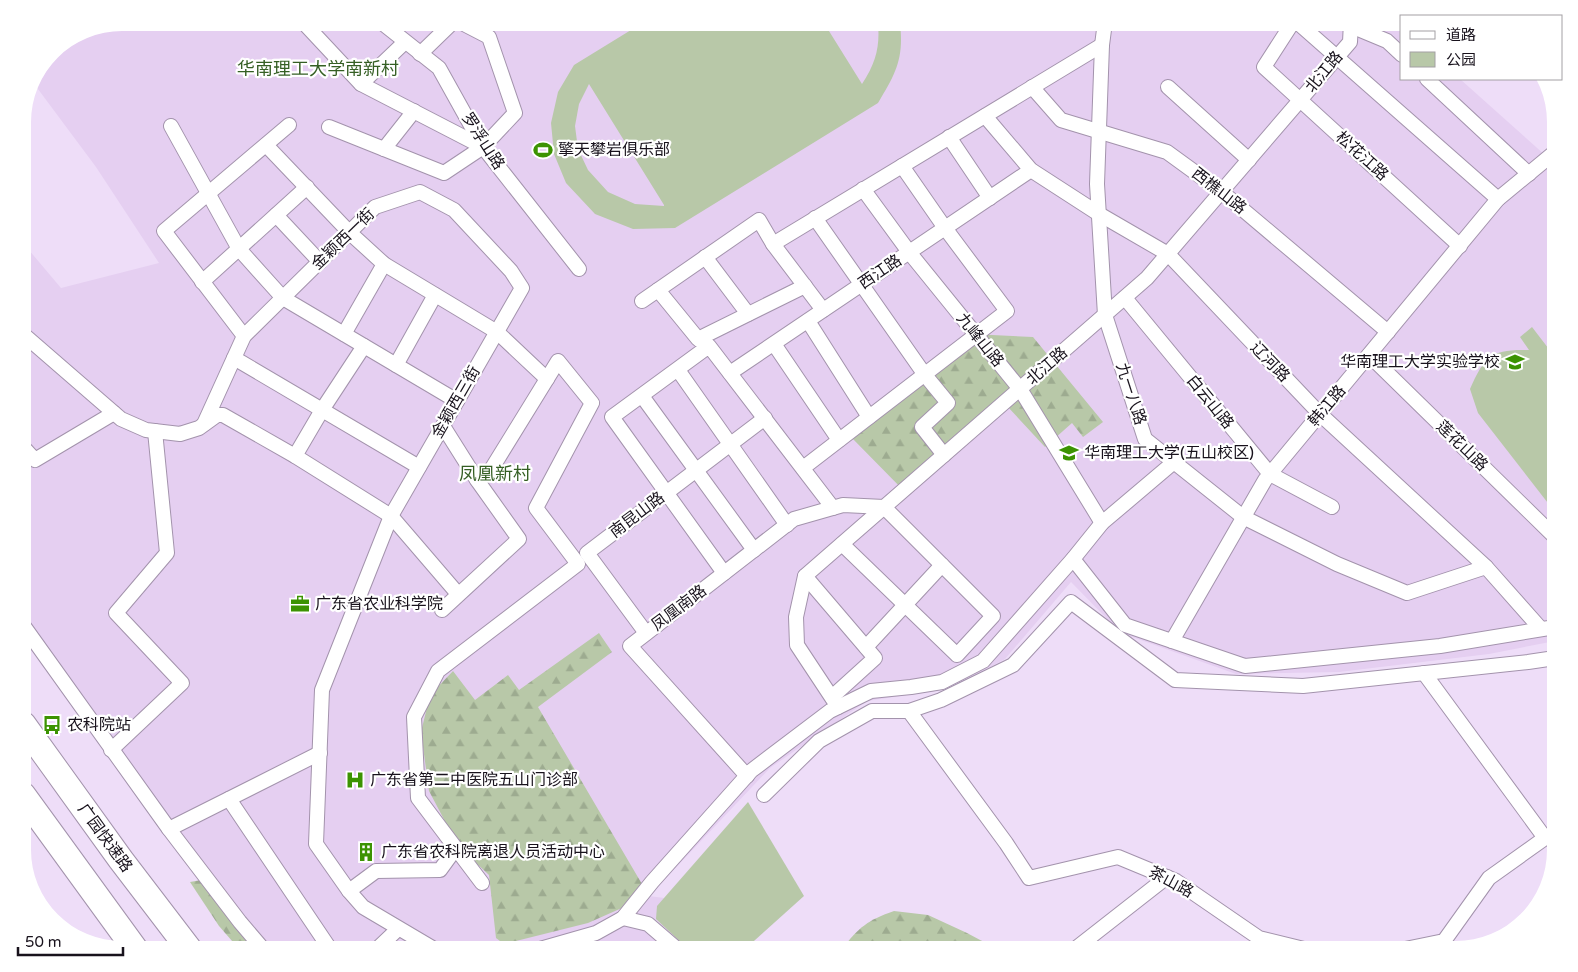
<svg xmlns="http://www.w3.org/2000/svg" width="1578" height="972" viewBox="0 0 1578 972" font-family="'Varela Round','Noto Sans SC',sans-serif">
	<style>
		.built { fill: #e5cff1 }
		.green { fill: #b8c8a8; fill-rule: evenodd }
		.forest { fill: url(#forest-firs) }
		.lines { fill: none; stroke-linecap: round; stroke-linejoin: round }
		.street-casing { stroke: #a393ac; stroke-width: 16 }
		.highway-casing { stroke: #a393ac; stroke-width: 27 }
		.street { stroke: #fff; stroke-width: 14 }
		.highway { stroke: #fff; stroke-width: 25 }
		.labels { text-anchor: middle; dominant-baseline: central; stroke-width: 4.5; stroke-linejoin: round; paint-order: stroke }
		.street-label { font-size: 16px; fill: #18121c; stroke: #fff }
		.poi-label { font-size: 16px; fill: #18121c; stroke: #fff; text-anchor: start }
		.neighbourhood-label { font-size: 18px; fill: #355f24; stroke: #fff }
	</style>
	<defs>
		<pattern id="forest-firs" width="22" height="20" patternUnits="userSpaceOnUse" patternTransform="scale(1.25)"><rect width="22" height="20" fill="#b8c8a8"/><path d="M5 1l3.5 6h-7zM16 11l3.5 6h-7z" fill="#9dab90"/></pattern>
	</defs>
	<rect width="100%" height="100%" fill="#eeddf8"/>
	<!-- built -->
	<path class="built" d="M122 22 1396 23 1402 27V79H1460L1555 164V641L1489 654 1339 672 1236 674 1121 633 1071 582 1005 659 963 682 920 693 867 701 770 768 649 896 664 898 697 949H263L23 624V243L61 288 159 263 96 167 32 81 52 52 84 30Z"/>
	<!-- green -->
	<g class="green">
		<path d="M644 22 824 23 862 84C876 63 880 47 878 23H900C904 59 896 73 878 103L675 228 633 229 595 214 566 183 554 154 551 123 558 92 574 65ZM589 84 664 205V206L635 204 608 192 588 170 578 149 575 126 579 104Z"/>
		<path d="M1532 327 1555 357V508L1551 507 1478 413 1470 389C1485 355 1492 349 1529 350L1520 337Z"/>
		<path d="M748 802 804 896 745 949H688L656 919 657 906Z"/>
	</g>
	<!-- forest -->
	<g class="forest">
		<path d="M971 334 1033 337 1103 422 1083 437 1072 423 1045 447 1007 406 907 494 850 436Z"/>
		<path d="M599 633 612 652 538 707 649 896 588 923 504 944 496 938 489 875 458 846 429 791 421 732 430 695 453 671 475 700 508 675 519 690Z"/>
		<path d="M207 879 265 949H239L219 926 190 882Z"/>
		<path d="M894 911 928 915 967 933 997 949H842C859 927 868 920 894 911Z"/>
	</g>
	<g class="lines">
		<!-- street casing -->
		<g class="street-casing">
			<g id="street">
				<path d="M303 22 361 84 483 147"/>
				<path d="M381 22 439 68 483 147 579 269"/>
				<path d="M1105 22 1102 45 1097 184 1105 315 1145 439 1243 517 1337 564 1407 593 1486 567"/>
				<path d="M1293 22 1264 67 1460 246"/>
				<path d="M1297 22 1498 199"/>
				<path d="M1351 26 1387 41 1402 55"/>
				<path d="M420 54 453 22"/>
				<path d="M1427 79 1529 174"/>
				<path d="M361 84 405 42"/>
				<path d="M1032 87 1061 120 1167 152 1222 192 1388 332"/>
				<path d="M1168 87 1249 160"/>
				<path d="M985 116 1031 170 1099 214 1168 254 1320 414 1486 567 1541 629"/>
				<path d="M171 126 239 249 283 298 457 401"/>
				<path d="M329 127 444 173 483 147 515 113 489 37 460 22"/>
				<path d="M949 137 990 198"/>
				<path d="M266 145 350 233 384 264 497 332 547 379"/>
				<path d="M384 149 414 111"/>
				<path d="M863 189 909 252 1020 389 1102 523"/>
				<path d="M276 215 320 262"/>
				<path d="M815 218 925 375 948 403 922 427 944 455"/>
				<path d="M773 244 1102 45"/>
				<path d="M705 257 748 314"/>
				<path d="M202 282 307 187"/>
				<path d="M658 290 698 339 805 286"/>
				<path d="M1125 298 1270 474 1332 507"/>
				<path d="M642 301 759 220 773 244 823 310"/>
				<path d="M808 321 869 417"/>
				<path d="M23 334 121 419 146 430 180 434 199 428 217 415H223L295 456 391 516 458 594"/>
				<path d="M344 334 384 264"/>
				<path d="M244 336 164 231 289 125"/>
				<path d="M774 344 839 440"/>
				<path d="M1369 355 1555 537"/>
				<path d="M234 358 419 467"/>
				<path d="M396 365 435 295"/>
				<path d="M678 370 787 525"/>
				<path d="M730 373 1031 170"/>
				<path d="M642 396 754 550"/>
				<path d="M204 424 244 336 375 207 420 192 454 210 511 271 522 288 391 516 322 690 316 844 349 891 363 907 434 949"/>
				<path d="M23 447 35 460 114 413"/>
				<path d="M295 456 322 410 364 346"/>
				<path d="M803 468 1007 311 945 228 902 166"/>
				<path d="M477 480 489 473 558 361 592 403 536 508 578 564 438 671 414 717 418 798 482 883"/>
				<path d="M1073 559 1125 625 1245 666 1440 646 1555 627"/>
				<path d="M724 573 612 417 709 346 833 508"/>
				<path d="M805 576 875 658 832 697"/>
				<path d="M442 610 519 539 477 480 443 426"/>
				<path d="M23 625 169 829 240 922 263 949"/>
				<path d="M646 633 587 553 765 418"/>
				<path d="M1172 641 1265 480 1498 199 1555 152"/>
				<path d="M866 647 942 565"/>
				<path d="M1424 673 1545 838"/>
				<path d="M838 707 797 645 796 617 805 576 1147 278 1350 42 1351 22"/>
				<path d="M909 711 1006 843 1029 878 1118 857 1176 881 1259 938 1304 949"/>
				<path d="M111 750 182 683 116 613 167 553 155 431"/>
				<path d="M747 776 630 646 794 519 843 505 884 507 993 616 957 655 842 544"/>
				<path d="M764 795 819 741 872 711H909L941 700 1013 665 1071 602 1175 680 1303 686 1528 662 1555 658"/>
				<path d="M229 799 330 949"/>
				<path d="M169 829 320 753"/>
				<path d="M349 891 376 871 440 870 456 848"/>
				<path d="M623 918 648 924 677 949"/>
				<path d="M377 949 398 929"/>
				<path d="M540 949 596 933 623 918 652 882 751 771 830 711 871 691 911 687 942 682 983 661 1073 559 1102 523 1174 462"/>
				<path d="M1075 949 1167 877"/>
				<path d="M1405 949 1444 941 1489 878 1545 838 1555 833"/>
			</g>
		</g>
		<!-- highway casing -->
		<g class="highway-casing">
			<g id="highway">
				<path d="M23 724 121 860 189 949"/>
				<path d="M23 795 135 949"/>
			</g>
		</g>
		<!-- street -->
		<use href="#street" class="street"/>
		<!-- highway -->
		<use href="#highway" class="highway"/>
	</g>
	<!-- icons -->
	<defs>
		<g id="stadium-bare" transform="scale(1.5)"><path d="M0-5a6.5 5 0 1 0 0 10a6.5 5 0 1 0 0-10ZM-3.5-1.8h7v3.6h-7Z" fill="#3c9302" stroke="#fff" stroke-width="2.5" paint-order="stroke"/></g>
		<g id="school-bare" transform="scale(1.5)"><path d="M0-5L7-2L0 1L-7-2ZM-4 1L0 2.5L4 1V4Q0 6-4 4Z" fill="#3c9302" stroke="#fff" stroke-width="2.5" paint-order="stroke"/></g>
		<g id="university-bare" transform="scale(1.5)"><path d="M0-5L7-2L0 1L-7-2ZM-4 1L0 2.5L4 1V4Q0 6-4 4Z" fill="#3c9302" stroke="#fff" stroke-width="2.5" paint-order="stroke"/></g>
		<g id="office-bare" transform="scale(1.5)"><path d="M-6-3h4V-5.5h4V-3h4V5H-6ZM-1-4.5V-3h2v-1.5ZM-6 0V1H6V0Z" fill="#3c9302" stroke="#fff" stroke-width="2.5" paint-order="stroke"/></g>
		<g id="bus-bare" transform="scale(1.5)"><path d="M-5-6H5V4H4V6H2V4H-2V6H-4V4H-5ZM-3.5-4V0h7V-4ZM-3.5 1.2v1.5H-2V1.2ZM2 1.2v1.5H3.5V1.2Z" fill="#3c9302" stroke="#fff" stroke-width="2.5" paint-order="stroke"/></g>
		<g id="hospital-bare" transform="scale(1.5)"><path d="M-5-5h3v3.5h4V-5h3V5h-3V1.5h-4V5h-3Z" fill="#3c9302" stroke="#fff" stroke-width="2.5" paint-order="stroke"/></g>
		<g id="building-bare" transform="scale(1.5)"><path d="M-4-6H4V6H1V3H-1V6H-4ZM-2.5-4.3h1.7v1.8h-1.7ZM.8-4.3h1.7v1.8H.8ZM-2.5-1h1.7V.8h-1.7ZM.8-1h1.7V.8H.8Z" fill="#3c9302" stroke="#fff" stroke-width="2.5" paint-order="stroke"/></g>
	</defs>
	<g fill-rule="evenodd">
		<use href="#stadium-bare" x="543" y="150"/>
		<use href="#school-bare" x="1515" y="362"/>
		<use href="#university-bare" x="1069" y="453"/>
		<use href="#office-bare" x="300" y="604"/>
		<use href="#bus-bare" x="52" y="725"/>
		<use href="#hospital-bare" x="355" y="780"/>
		<use href="#building-bare" x="366" y="852"/>
	</g>
	<g class="labels">
		<!-- street labels -->
		<g class="street-label">
			<text transform="translate(1324 72) rotate(-50)">北江路</text>
			<text transform="translate(483 141) rotate(57)">罗浮山路</text>
			<text transform="translate(1362 156) rotate(42)">松花江路</text>
			<text transform="translate(1219 191) rotate(38)">西樵山路</text>
			<text transform="translate(343 239) rotate(-44)">金颖西一街</text>
			<text transform="translate(880 272) rotate(-34)">西江路</text>
			<text transform="translate(980 340) rotate(51)">九峰山路</text>
			<text transform="translate(1270 362) rotate(46)">辽河路</text>
			<text transform="translate(1047 366) rotate(-41)">北江路</text>
			<text transform="translate(1131 394) rotate(72)">九一八路</text>
			<text transform="translate(456 402) rotate(-60)">金颖西三街</text>
			<text transform="translate(1210 402) rotate(51)">白云山路</text>
			<text transform="translate(1327 406) rotate(-50)">韩江路</text>
			<text transform="translate(1462 446) rotate(44)">莲花山路</text>
			<text transform="translate(637 515) rotate(-37)">南昆山路</text>
			<text transform="translate(679 608) rotate(-37)">凤凰南路</text>
			<text transform="translate(105 838) rotate(54)">广园快速路</text>
			<text transform="translate(1171 882) rotate(28)">茶山路</text>
		</g>
		<!-- poi labels -->
		<g class="poi-label">
			<text x="558" y="150">擎天攀岩俱乐部</text>
			<text x="1500" y="362" text-anchor="end">华南理工大学实验学校</text>
			<text x="1084" y="453">华南理工大学(五山校区)</text>
			<text x="315" y="604">广东省农业科学院</text>
			<text x="67" y="725">农科院站</text>
			<text x="370" y="780">广东省第二中医院五山门诊部</text>
			<text x="381" y="852">广东省农科院离退人员活动中心</text>
		</g>
		<!-- neighbourhood labels -->
		<g class="neighbourhood-label">
			<text x="318" y="69">华南理工大学南新村</text>
			<text x="495" y="474">凤凰新村</text>
		</g>
	</g>
	<!-- crop -->
	<path d="M0 0H1578V972H0ZM122 31H1456A91 91 0 0 1 1547 122V850A91 91 0 0 1 1456 941H122A91 91 0 0 1 31 850V122A91 91 0 0 1 122 31Z" fill="#fff" fill-rule="evenodd"/>
	<!-- legend -->
	<rect x="1400" y="15" width="162" height="65" fill="#ffffff" stroke="#a3a0a4"/>
	<rect x="1410" y="31" width="25" height="8" fill="#ffffff" stroke="#a3a0a4"/>
	<text x="1446" y="40" font-size="15" fill="#18121c">道路</text>
	<rect x="1410" y="52" width="25" height="15" fill="#b8c8a8" stroke="#a3a0a4"/>
	<text x="1446" y="65" font-size="15" fill="#18121c">公园</text>
	<!-- scale -->
	<path d="M18 947v8h105v-8" fill="none" stroke="#18121c" stroke-width="2.5"/>
	<text x="25" y="947" font-size="15" fill="#18121c" stroke="#ffffff" stroke-width="4" paint-order="stroke">50 m</text>
</svg>
